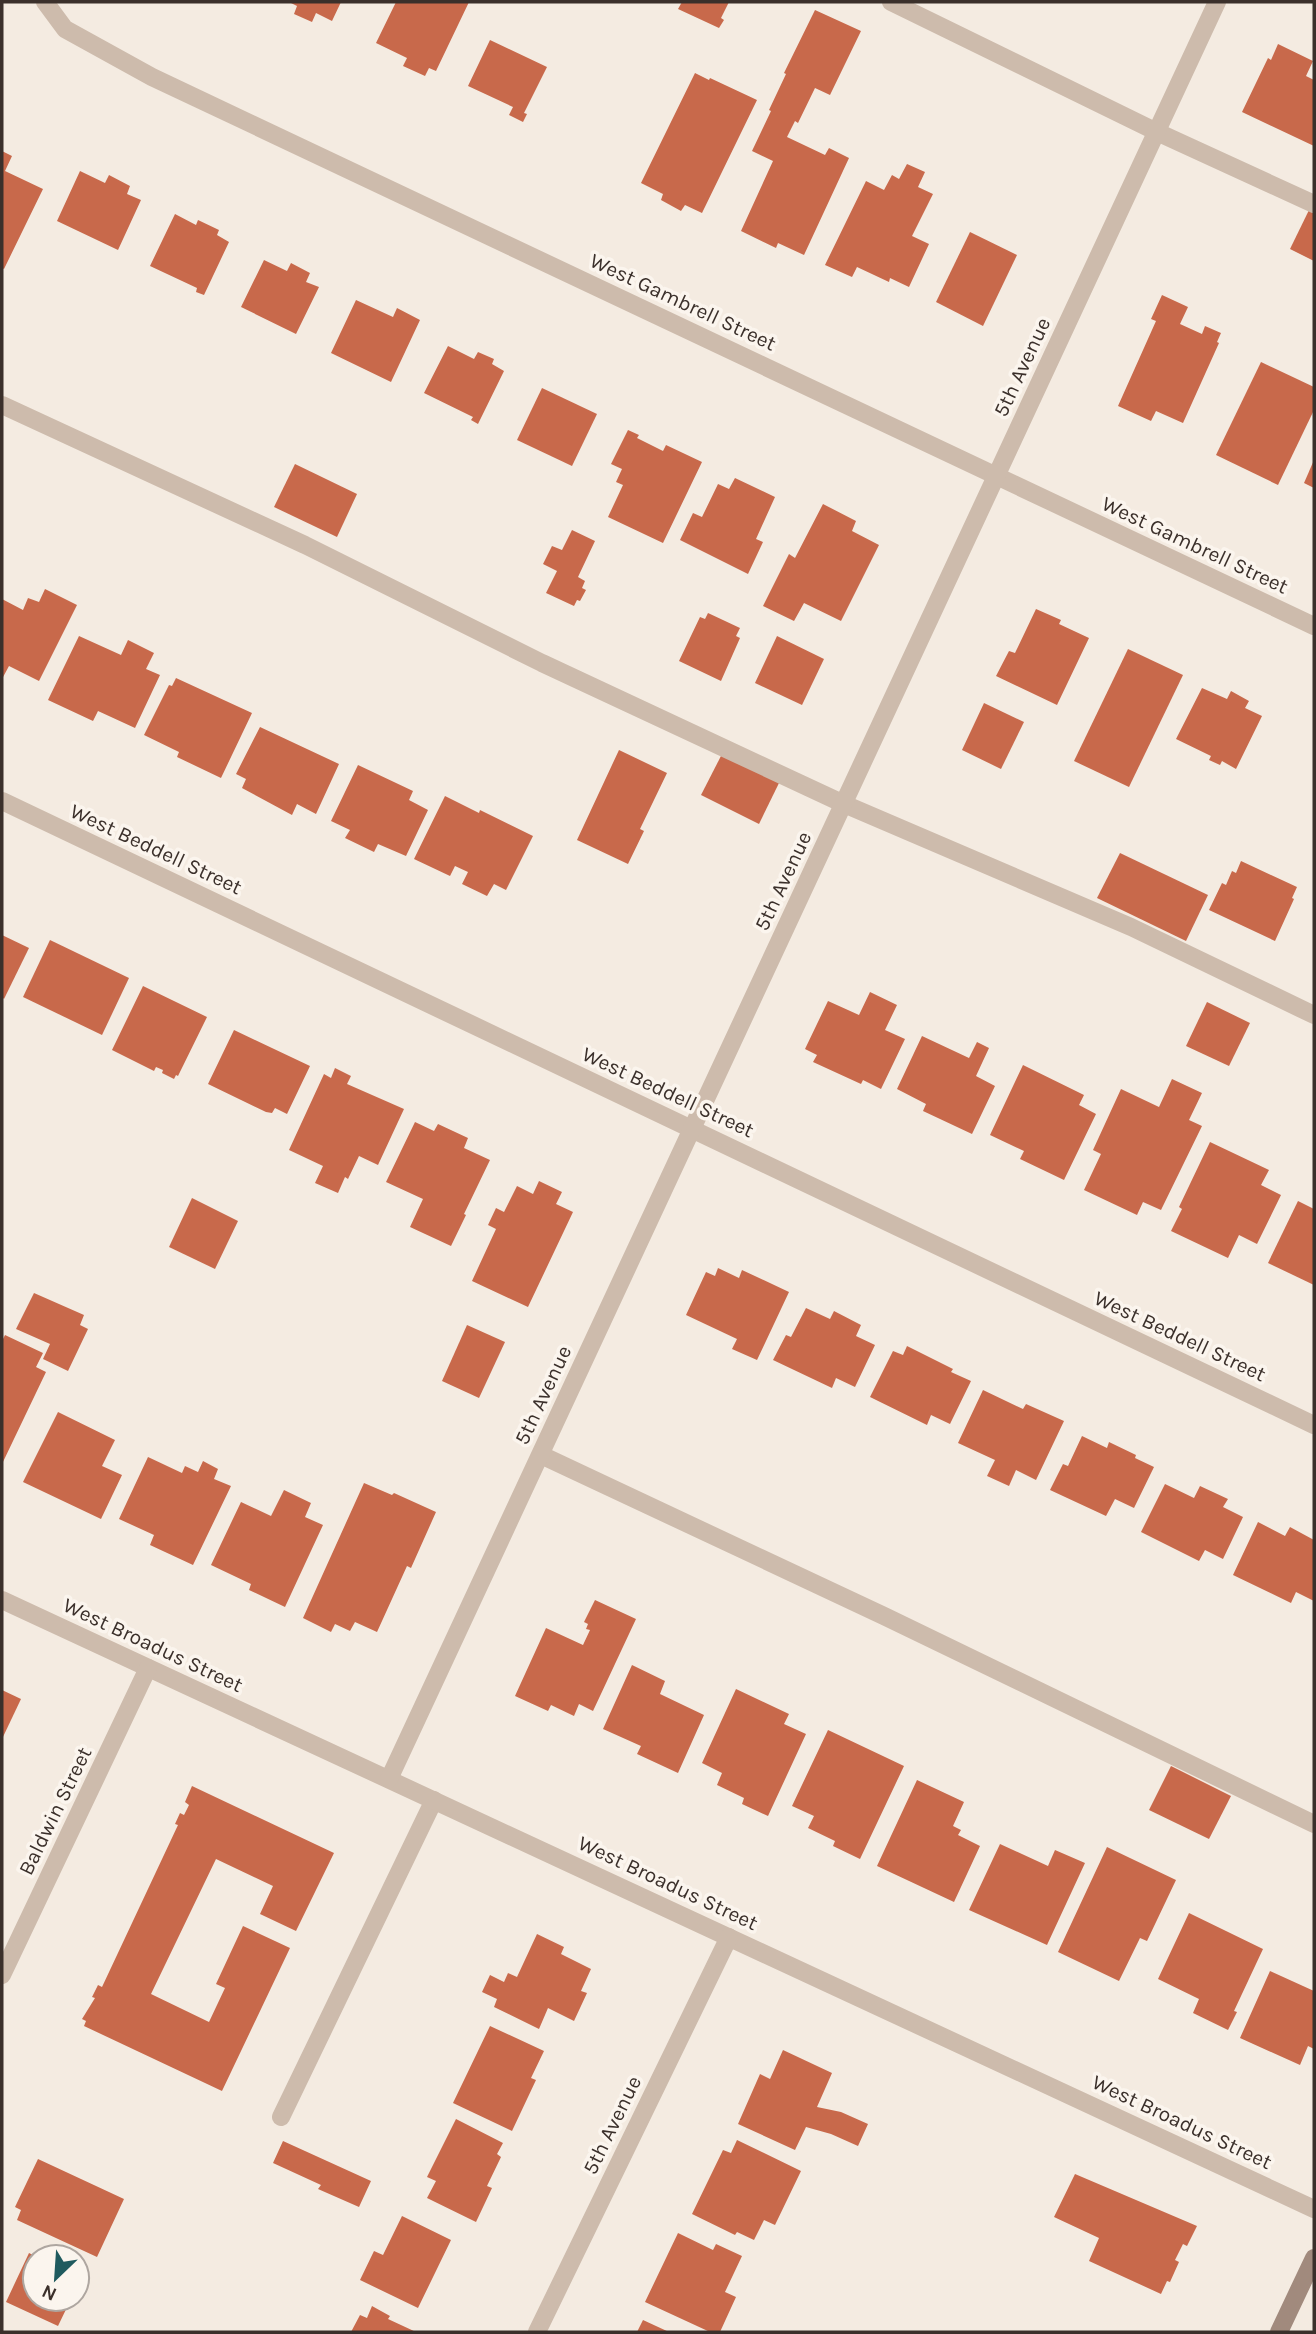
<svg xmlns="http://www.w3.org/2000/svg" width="1316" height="2334" viewBox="0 0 1316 2334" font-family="Karla,sans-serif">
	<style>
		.building { fill: #c8694b }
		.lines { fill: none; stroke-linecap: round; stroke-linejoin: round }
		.lane { stroke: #cdbbac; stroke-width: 18 }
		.street { stroke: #cdbbac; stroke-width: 18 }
		.secondary { stroke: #a18a7d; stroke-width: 18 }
		.labels { text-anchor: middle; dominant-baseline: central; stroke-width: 7; stroke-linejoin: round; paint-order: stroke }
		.street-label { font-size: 21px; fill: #3b302b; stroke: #fbf5ee }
	</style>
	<rect width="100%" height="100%" fill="#f4ebe1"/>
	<!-- building -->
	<g class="building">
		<path d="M289 2H341L332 21 316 13 312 22 294 14 297 6Z"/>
		<path d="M396 2H469L436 71 429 68 425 76 403 66 407 58 376 43Z"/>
		<path d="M682 2H729L721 18 724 20 719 28 678 9Z"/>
		<path d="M815 10 861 31 830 95 815 88 798 123 795 121 787 137 825 155 829 148 849 158 804 255 778 243 776 248 741 231 773 161 752 151 771 111 769 110 786 74 784 73Z"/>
		<path d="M490 40 547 67 524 113 527 114 523 122 509 115 513 107 468 86Z"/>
		<path d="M1278 44 1313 61 1306 76 1314 80V146L1242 112 1268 58 1271 60Z"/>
		<path d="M695 73 709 80 710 78 757 100 702 213 685 205 681 211 661 200 663 194 641 183Z"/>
		<path d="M2 151 12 156 5 171 43 189 4 269 2 268Z"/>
		<path d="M907 164 925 172 918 187 933 194 912 236 929 244 909 287 890 278 889 282 857 267 852 277 825 265 866 181 884 190 892 175 899 179Z"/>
		<path d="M80 171 105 183 109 175 130 186 127 194 141 200 118 250 57 221Z"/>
		<path d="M1310 208 1314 210V261L1290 249Z"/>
		<path d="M175 214 196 225 198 220 219 230 217 235 229 242 204 295 196 292 197 288 150 266Z"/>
		<path d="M970 232 1017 255 983 326 936 302Z"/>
		<path d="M264 260 287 271 291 263 310 273 306 282 319 287 296 334 241 307Z"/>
		<path d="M1162 295 1188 307 1180 324 1202 334 1205 326 1221 333 1217 342 1219 343 1183 423 1156 411 1151 421 1118 406 1156 321 1151 319Z"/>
		<path d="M356 300 393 317 397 308 420 320 391 382 331 353Z"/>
		<path d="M448 346 474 359 478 352 494 359 492 364 504 371 478 424 471 420 473 417 424 393Z"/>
		<path d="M1261 362 1314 387V410L1278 485 1216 455Z"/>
		<path d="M542 388 597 414 572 466 517 440Z"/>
		<path d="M628 430 639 435 637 438 663 451 666 445 702 462 663 543 608 517 623 485 616 482 622 469 611 464Z"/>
		<path d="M1314 460V488L1304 483Z"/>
		<path d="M295 464 357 494 337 537 274 507Z"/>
		<path d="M735 478 775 497 756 539 763 542 748 574 680 540 693 513 702 517 718 484 729 489Z"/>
		<path d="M823 504 856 521 852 531 879 545 841 621 804 603 794 621 763 606 789 554 795 558Z"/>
		<path d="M572 530 595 541 578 577 585 581 582 588 586 590 580 601 577 600 574 606 546 593 557 571 543 564 552 546 562 550Z"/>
		<path d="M45 589 77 605 39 681 9 666 2 679V599L23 610 28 598 39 602Z"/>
		<path d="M1036 609 1061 620 1059 624 1089 638 1057 705 996 676 1009 651 1015 653Z"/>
		<path d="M708 613 740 628 736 636 740 638 721 681 679 661 700 617 705 619Z"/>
		<path d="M79 636 121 655 128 640 154 653 146 669 160 675 135 728 98 711 93 721 48 700Z"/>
		<path d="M777 636 824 659 802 705 755 683Z"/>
		<path d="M1128 649 1183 675 1129 787 1074 761Z"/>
		<path d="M176 678 252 713 221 778 177 757 179 752 144 735 169 685 172 686Z"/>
		<path d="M1202 688 1227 699 1231 691 1249 701 1245 708 1262 716 1236 769 1222 761 1220 765 1209 760 1211 756 1176 739Z"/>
		<path d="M984 703 1024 722 1001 769 962 750Z"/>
		<path d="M260 727 339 764 316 814 297 804 292 815 242 788 246 779 236 774Z"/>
		<path d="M619 750 667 773 640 829 644 831 628 864 577 840Z"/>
		<path d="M722 754 779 783 759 824 701 795Z"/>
		<path d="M358 765 413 791 409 800 428 810 406 856 378 844 374 852 345 838 350 830 331 821Z"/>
		<path d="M445 796 479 813 480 810 533 836 506 890 494 884 487 896 462 884 468 872 455 866 450 876 414 859Z"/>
		<path d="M1120 853 1208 895 1186 941 1097 898Z"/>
		<path d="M1241 861 1297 887 1292 898 1294 899 1275 941 1209 910 1222 883 1226 885 1232 871 1236 873Z"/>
		<path d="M2 935 29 948 4 999 2 997Z"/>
		<path d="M50 940 129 978 102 1035 23 997Z"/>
		<path d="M143 986 207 1017 178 1076 176 1075 174 1079 162 1073 163 1070 156 1067 154 1071 112 1050Z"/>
		<path d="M870 992 897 1005 885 1030 905 1039 881 1089 863 1080 861 1084 813 1062 817 1055 805 1049 828 1001 859 1015Z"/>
		<path d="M1207 1002 1250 1023 1229 1066 1186 1046Z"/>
		<path d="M234 1030 310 1066 287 1114 275 1108 272 1113 266 1112 208 1084Z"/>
		<path d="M922 1036 969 1058 977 1042 989 1048 976 1076 995 1086 972 1134 923 1111 926 1104 897 1089Z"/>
		<path d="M1023 1065 1084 1095 1079 1105 1096 1114 1064 1180 1020 1159 1024 1151 990 1135Z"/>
		<path d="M335 1068 351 1076 347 1084 404 1109 378 1165 359 1156 348 1179 345 1177 338 1193 315 1183 323 1166 289 1150 324 1074 331 1078Z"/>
		<path d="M1172 1079 1202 1093 1189 1120 1202 1126 1161 1210 1143 1202 1137 1215 1084 1190 1101 1154 1093 1150 1121 1089 1159 1107Z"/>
		<path d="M415 1122 434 1131 438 1124 468 1138 464 1148 490 1160 464 1214 466 1215 451 1246 410 1227 423 1199 386 1182Z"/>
		<path d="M1210 1142 1269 1170 1261 1185 1281 1195 1257 1244 1239 1235 1228 1258 1171 1231 1182 1209 1179 1207Z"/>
		<path d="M539 1181 562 1192 556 1204 573 1212 528 1307 472 1281 496 1229 488 1225 496 1208 504 1212 517 1186 533 1194Z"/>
		<path d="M192 1198 238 1221 215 1269 169 1247Z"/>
		<path d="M1298 1201 1314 1209V1285L1268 1263Z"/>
		<path d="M718 1268 739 1278 742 1270 789 1292 757 1360 732 1349 737 1339 686 1315 706 1272 715 1276Z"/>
		<path d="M34 1293 84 1315 80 1325 88 1329 68 1371 43 1359 50 1344 16 1329Z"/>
		<path d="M806 1308 830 1319 834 1311 861 1325 856 1336 875 1345 855 1387 836 1378 832 1388 773 1360 786 1335 791 1337Z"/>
		<path d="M467 1325 505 1342 479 1398 442 1381Z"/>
		<path d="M5 1335 43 1353 36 1367 46 1372 2 1464V1341Z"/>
		<path d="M907 1346 953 1369 951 1372 971 1381 950 1424 931 1415 927 1425 870 1397 893 1351 903 1355Z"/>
		<path d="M983 1390 1023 1409 1026 1404 1064 1421 1036 1480 1016 1470 1009 1486 987 1476 995 1460 958 1443Z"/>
		<path d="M58 1412 115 1440 102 1466 122 1475 101 1519 23 1482Z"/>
		<path d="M1082 1436 1107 1448 1109 1442 1136 1455 1135 1458 1154 1467 1134 1508 1115 1499 1106 1516 1050 1490 1063 1464 1068 1466Z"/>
		<path d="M148 1457 182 1473 185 1466 198 1472 203 1461 218 1469 214 1479 231 1486 193 1565 150 1545 154 1535 119 1519Z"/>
		<path d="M364 1483 392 1495 394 1493 436 1512 411 1568 407 1566 377 1632 355 1622 350 1631 335 1624 331 1632 303 1618Z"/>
		<path d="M1165 1484 1194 1498 1200 1486 1228 1499 1223 1507 1243 1517 1223 1559 1205 1550 1199 1561 1141 1532Z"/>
		<path d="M284 1490 311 1503 305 1517 323 1525 285 1607 249 1590 251 1584 211 1565 241 1502 271 1516Z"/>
		<path d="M1258 1522 1285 1536 1290 1527 1314 1540V1601L1296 1592 1291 1603 1233 1575Z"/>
		<path d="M595 1600 636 1619 593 1711 579 1704 574 1716 551 1705 548 1711 515 1696 546 1628 583 1645 590 1630 586 1629 588 1624 584 1622Z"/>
		<path d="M632 1665 665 1681 660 1694 704 1715 678 1773 637 1754 641 1746 603 1729Z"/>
		<path d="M736 1689 789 1714 784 1724 806 1734 768 1816 742 1804 744 1798 717 1785 722 1773 702 1763Z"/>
		<path d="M2 1690 21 1699 2 1739Z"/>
		<path d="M828 1730 904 1766 860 1859 833 1846 835 1841 808 1828 814 1816 792 1806Z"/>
		<path d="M1171 1766 1231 1796 1209 1839 1149 1810Z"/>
		<path d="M917 1780 964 1802 953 1826 961 1830 958 1835 980 1846 954 1902 877 1866Z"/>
		<path d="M192 1786 334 1853 296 1931 260 1914 273 1886 216 1859 151 1994 209 2022 225 1988 216 1984 243 1926 290 1948 222 2091 84 2026 86 2021 82 2019 95 1998 92 1997 98 1985 102 1987 178 1825 175 1824 180 1813 184 1815 189 1805 185 1802Z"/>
		<path d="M1000 1844 1048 1866 1055 1850 1085 1863 1047 1945 969 1910Z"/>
		<path d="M1107 1847 1176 1880 1147 1941 1140 1938 1119 1981 1058 1952Z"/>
		<path d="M1189 1913 1263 1949 1234 2011 1237 2012 1228 2030 1193 2013 1199 1999 1158 1979Z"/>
		<path d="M537 1934 564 1947 561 1954 591 1969 581 1991 587 1993 574 2021 548 2008 539 2029 494 2007 497 1999 482 1992 490 1975 504 1982 508 1973 517 1977Z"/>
		<path d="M1270 1971 1314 1991V2049L1308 2046 1300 2065 1240 2038Z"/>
		<path d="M490 2026 544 2051 531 2078 536 2080 512 2131 453 2103Z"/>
		<path d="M783 2050 832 2073 817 2107 841 2112 868 2124 858 2146 831 2134 806 2127 795 2150 738 2124 760 2074 770 2079Z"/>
		<path d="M456 2119 503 2143 497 2154 501 2157 487 2186 492 2188 476 2222 427 2198 436 2181 427 2177Z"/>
		<path d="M737 2140 801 2171 775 2225 764 2220 754 2240 737 2232 735 2235 692 2214 723 2150 731 2153Z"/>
		<path d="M283 2141 371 2181 359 2207 318 2189 321 2185 273 2163Z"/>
		<path d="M38 2159 124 2199 97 2257 17 2220 21 2210 15 2207Z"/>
		<path d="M1075 2174 1197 2226 1187 2246 1183 2244 1175 2260 1179 2262 1170 2282 1167 2281 1161 2294 1089 2261 1099 2238 1054 2217Z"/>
		<path d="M402 2216 451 2240 418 2308 360 2280 374 2251 383 2255Z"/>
		<path d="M678 2233 713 2250 716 2244 742 2256 725 2292 736 2297 720 2332H710L645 2302Z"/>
		<path d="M29 2253 35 2256V2299H71L58 2326 6 2302Z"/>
		<path d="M372 2306 390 2316 388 2319 416 2332H351L360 2315 367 2318Z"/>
		<path d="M643 2320 669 2332H637Z"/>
	</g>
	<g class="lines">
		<!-- lane -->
		<g class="lane">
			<path d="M891 2 1157 132 1314 204"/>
			<path d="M2 405 305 545 542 663 844 804 1131 927 1314 1015"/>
			<path d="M541 1455 884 1616 1314 1824"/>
			<path d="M281 2117 434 1800"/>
		</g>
		<!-- street -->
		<g class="street">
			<path d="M45 2 65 29 152 77 1314 626"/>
			<path d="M2 801 1314 1425"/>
			<path d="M2 1600 1314 2209"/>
			<path d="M389 1779 1217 2"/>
			<path d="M2 1975 148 1668"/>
			<path d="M537 2332 729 1937"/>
		</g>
		<!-- secondary -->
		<path class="secondary" d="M1279 2332 1314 2258"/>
	</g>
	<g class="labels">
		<!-- street labels -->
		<g class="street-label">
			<text transform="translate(683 302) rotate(25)">West Gambrell Street</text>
			<text transform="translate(1022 367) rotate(-65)">5th Avenue</text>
			<text transform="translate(1195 545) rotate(25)">West Gambrell Street</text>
			<text transform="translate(156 849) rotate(25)">West Beddell Street</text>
			<text transform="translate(783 881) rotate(-65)">5th Avenue</text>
			<text transform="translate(668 1092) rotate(25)">West Beddell Street</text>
			<text transform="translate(1180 1336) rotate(25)">West Beddell Street</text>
			<text transform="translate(543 1395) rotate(-65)">5th Avenue</text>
			<text transform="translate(153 1645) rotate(25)">West Broadus Street</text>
			<text transform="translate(55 1811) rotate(-64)">Baldwin Street</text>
			<text transform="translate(668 1883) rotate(25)">West Broadus Street</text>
			<text transform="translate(1182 2122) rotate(25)">West Broadus Street</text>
			<text transform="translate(612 2125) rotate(-64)">5th Avenue</text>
		</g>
	</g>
	<!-- border -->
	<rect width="1316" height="2334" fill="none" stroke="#3b302b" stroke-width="7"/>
	<!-- north arrow -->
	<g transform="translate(56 2278) rotate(205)"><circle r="33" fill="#fbf5ee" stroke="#aea6a0" stroke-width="2"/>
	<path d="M0-5L12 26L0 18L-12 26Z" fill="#1f5a5e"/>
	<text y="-10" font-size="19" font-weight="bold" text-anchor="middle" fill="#3b302b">N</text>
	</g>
</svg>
